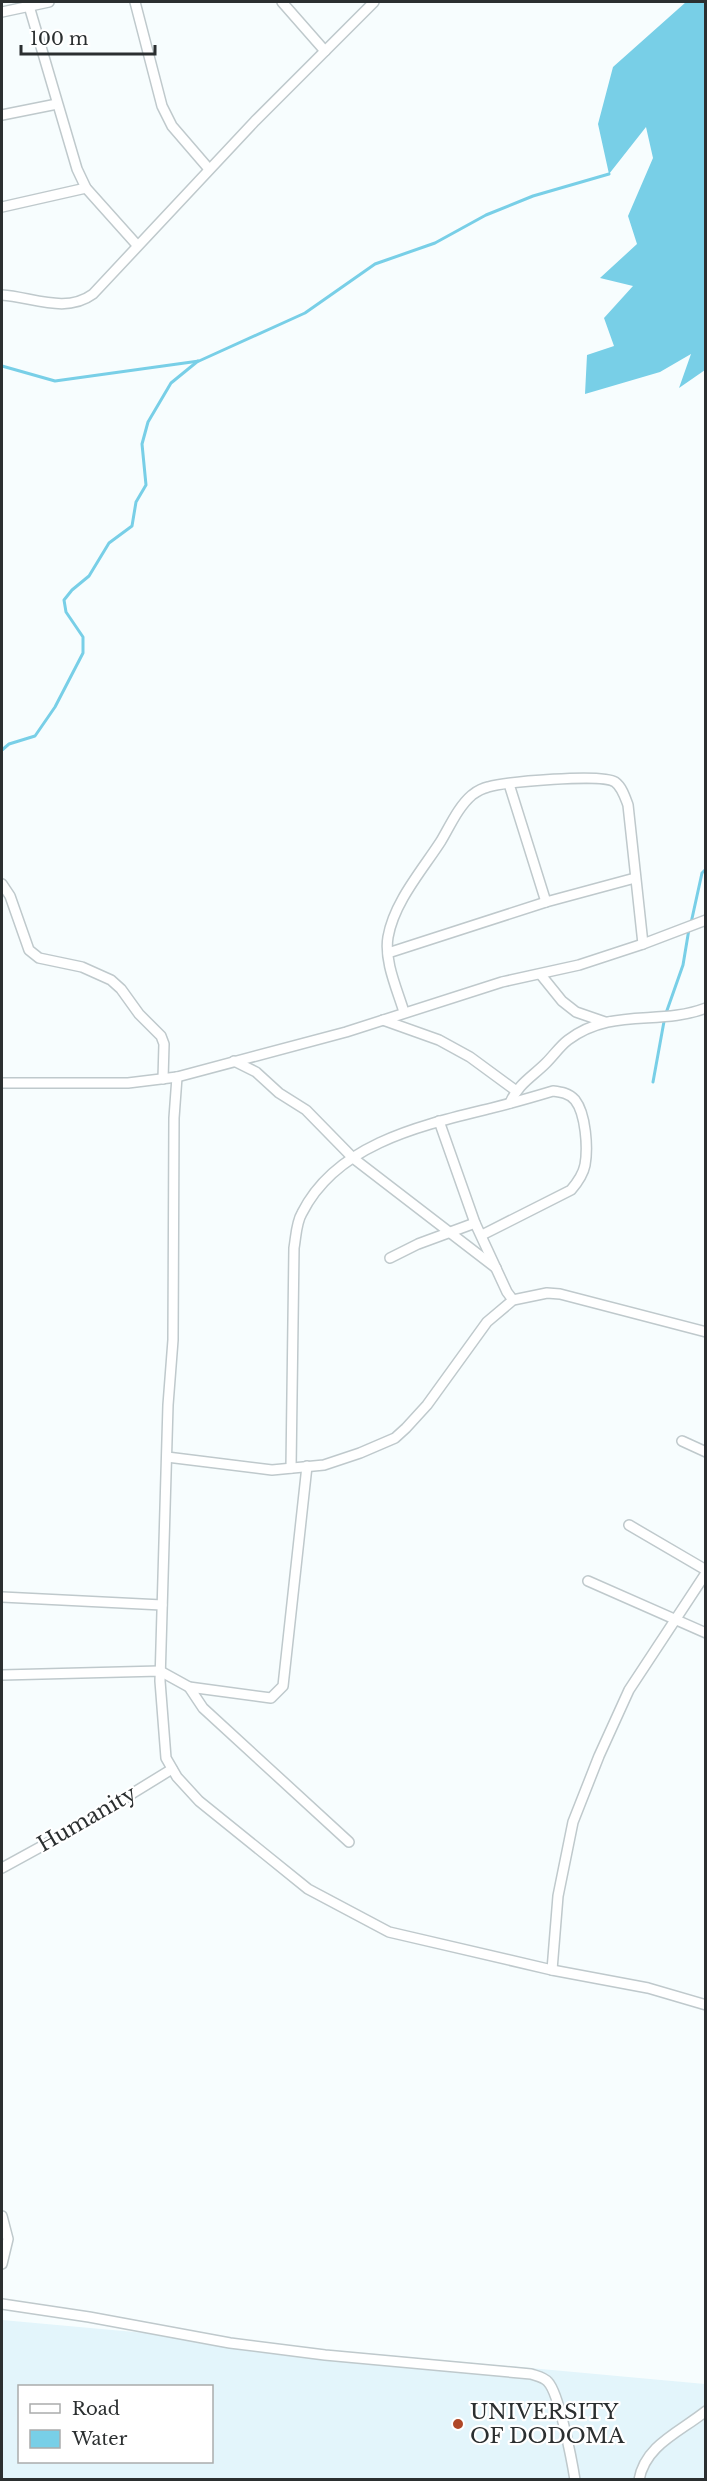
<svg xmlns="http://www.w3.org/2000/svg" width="707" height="2481" viewBox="0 0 707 2481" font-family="'Libre Baskerville',serif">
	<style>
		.built { fill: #e3f5fb; fill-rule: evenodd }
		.water { fill: #78cfe7 }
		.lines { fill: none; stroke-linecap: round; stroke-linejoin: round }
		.stream { stroke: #78cfe7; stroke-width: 3 }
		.street-casing { stroke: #bfc9cc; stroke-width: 12 }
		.street { stroke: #fff; stroke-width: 9 }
		.poi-dot { fill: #af4727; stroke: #fff; stroke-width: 2 }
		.labels { text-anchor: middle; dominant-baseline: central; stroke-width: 4.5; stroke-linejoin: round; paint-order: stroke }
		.street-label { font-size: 21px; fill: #2b2f30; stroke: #fff }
		.poi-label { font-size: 21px; fill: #2b2f30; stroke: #fff; text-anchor: start }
	</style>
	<rect width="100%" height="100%" fill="#f7fdfe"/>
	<!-- built -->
	<path class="built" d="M2 2320 705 2384V2479H2ZM20 2386H212V2462H20Z"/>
	<!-- water -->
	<path class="water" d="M686 2H705V370L679 388 691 354 660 372 585 394 587 355 614 346 604 318 633 286 600 278 637 244 628 216 653 158 646 127 609 174 598 124 613 67Z"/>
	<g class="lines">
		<!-- stream -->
		<g class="stream">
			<path d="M2 366 55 381 199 361 305 313 375 264 435 243 486 215 533 196 609 174"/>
			<path d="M2 750 9 744 35 736 55 707 83 653V637L66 612 64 600 72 590 89 576 109 543 132 526 136 502 146 485 142 444 148 422 171 383 198 361"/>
			<path d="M691 923 702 873 706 869"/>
			<path d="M653 1082 665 1016 683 965 689 929"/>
		</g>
		<!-- street casing -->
		<g class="street-casing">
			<g id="street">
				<path d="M135 2 162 106 172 126 209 169"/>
				<path d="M282 2 325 51"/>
				<path d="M29 6 77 169 86 188 137 245"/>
				<path d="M2 12 49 2"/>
				<path d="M2 115 57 104"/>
				<path d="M2 207 86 188"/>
				<path d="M2 295C32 297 66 314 93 294L255 121 374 2"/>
				<path d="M509 784 546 902"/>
				<path d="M2 884 10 896 29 950 39 958 82 967 111 980 121 989 139 1014 161 1036 164 1044 163 1079"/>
				<path d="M388 953 546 902 635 878"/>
				<path d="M541 975 562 1001 576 1012 605 1022"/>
				<path d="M404 1012C397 989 384 961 388 937 394 902 423 869 441 841 450 826 458 807 472 795 476 792 483 788 488 787 506 782 602 773 615 782 622 787 625 797 628 805L643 944"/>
				<path d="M383 1020 439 1040 470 1057 515 1090"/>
				<path d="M234 1061 256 1072 279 1093 306 1110 353 1158 496 1268"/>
				<path d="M177 1077 174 1118 173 1340 168 1405 160 1681 166 1758 177 1777 199 1801 308 1889 389 1932 552 1970 648 1988 706 2005"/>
				<path d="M2 1083H128L177 1077 346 1032 502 982 579 965 643 944 706 920"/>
				<path d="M510 1103C518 1084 532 1077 546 1063 554 1055 560 1046 568 1040 612 1007 659 1026 706 1008"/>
				<path d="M439 1121 475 1223 507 1292 513 1300"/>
				<path d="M390 1258 418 1244 475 1223"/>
				<path d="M682 1441 706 1452"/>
				<path d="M167 1457 272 1470 324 1465 360 1453 395 1438 406 1428 427 1405 487 1322 513 1300 547 1293 560 1294 706 1332"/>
				<path d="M291 1468 294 1248C296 1237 296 1223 302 1213 337 1143 423 1125 492 1108 512 1103 533 1097 553 1091 561 1092 569 1093 575 1100 586 1114 588 1148 585 1165 583 1175 577 1183 571 1190L482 1235"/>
				<path d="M629 1525 706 1570"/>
				<path d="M588 1581 706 1633"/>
				<path d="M2 1597 162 1605"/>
				<path d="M2 1675 160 1671 189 1687 271 1698 283 1686 307 1466"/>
				<path d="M189 1687 203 1708 349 1842"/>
				<path d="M2 1868 86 1822 172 1769"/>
				<path d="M552 1970 558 1896 573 1822 599 1756 629 1690 706 1573"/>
				<path d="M2 2216 8 2239 2 2264"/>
				<path d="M2 2304 89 2317 230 2343 325 2355 531 2374C537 2376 544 2377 548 2382 559 2393 572 2461 575 2480"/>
				<path d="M639 2480C645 2445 680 2432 706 2411"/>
			</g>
		</g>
		<!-- street -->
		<use href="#street" class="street"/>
	</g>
	<!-- markers -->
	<circle class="poi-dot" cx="458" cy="2424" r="6"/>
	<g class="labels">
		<!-- street labels -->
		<g class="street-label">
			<text transform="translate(87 1819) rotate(-30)">Humanity</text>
		</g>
		<!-- poi labels -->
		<g class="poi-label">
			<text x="470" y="2412">UNIVERSITY<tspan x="470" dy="24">OF DODOMA</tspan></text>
		</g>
	</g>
	<!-- border -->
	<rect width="707" height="2481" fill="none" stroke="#2b2f30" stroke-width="6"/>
	<!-- legend -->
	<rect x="18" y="2385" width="195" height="78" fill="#ffffff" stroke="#aaacac" stroke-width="1.5"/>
	<rect x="30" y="2404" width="30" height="9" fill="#ffffff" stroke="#aaacac" stroke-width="1.5"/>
	<text x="72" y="2415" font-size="18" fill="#2b2f30">Road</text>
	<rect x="30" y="2430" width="30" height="18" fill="#78cfe7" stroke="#aaacac" stroke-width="1.5"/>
	<text x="72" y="2445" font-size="18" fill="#2b2f30">Water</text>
	<!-- scale -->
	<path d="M21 45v9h134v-9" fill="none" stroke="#2b2f30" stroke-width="3"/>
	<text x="30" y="45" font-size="18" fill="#2b2f30" stroke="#ffffff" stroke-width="4.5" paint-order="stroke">100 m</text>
</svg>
